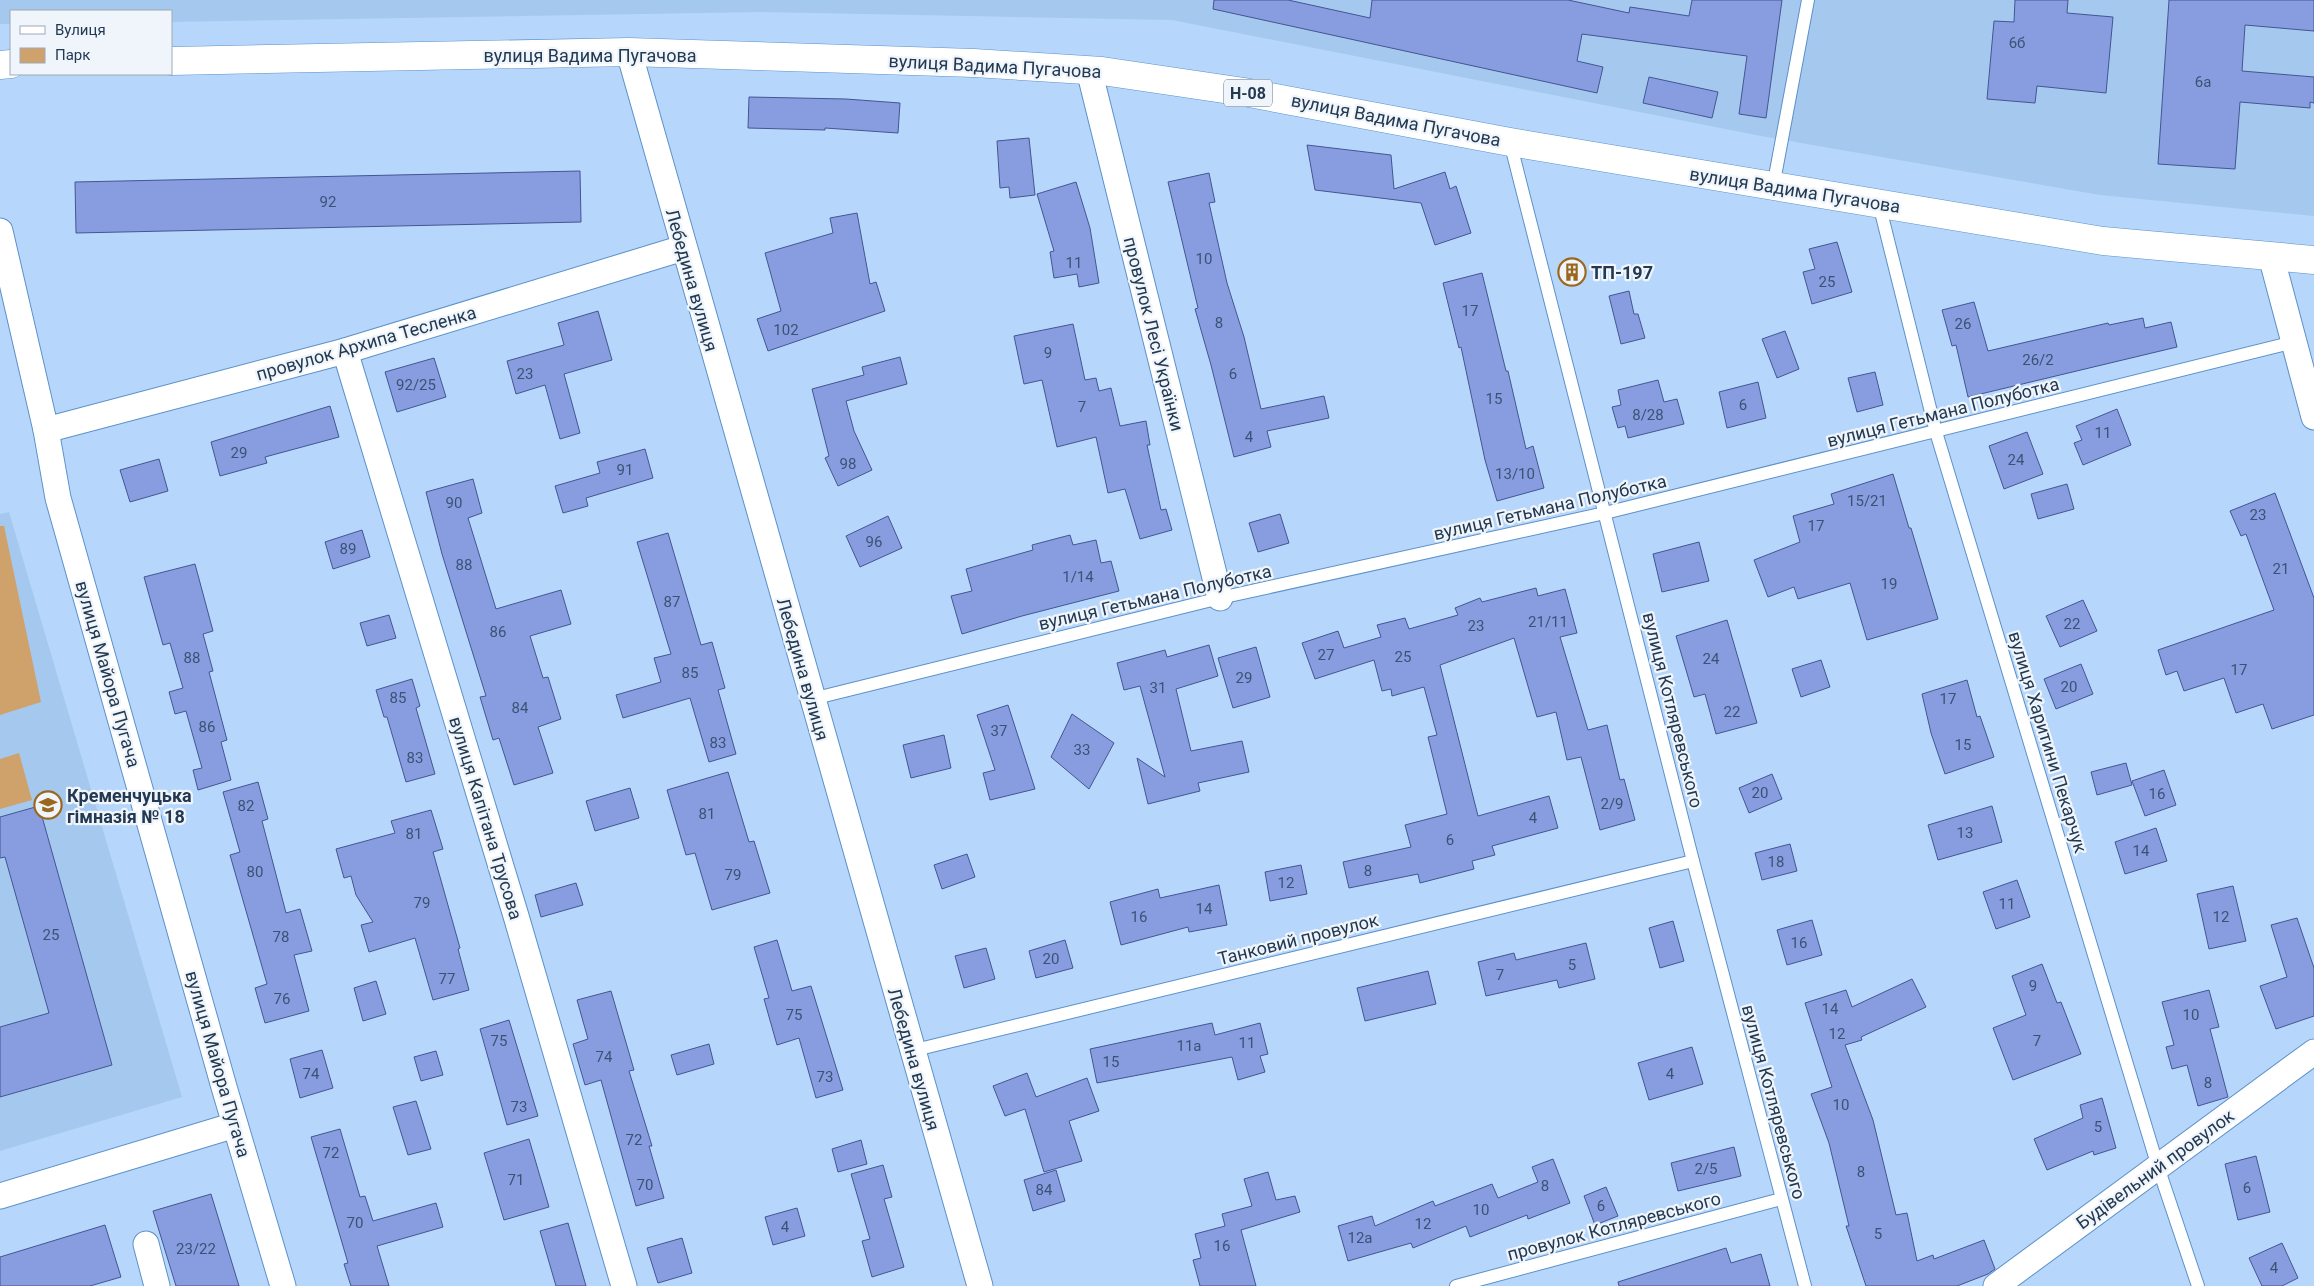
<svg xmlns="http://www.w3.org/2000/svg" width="2314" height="1286" viewBox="0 0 2314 1286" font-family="Roboto,sans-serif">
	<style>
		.built { fill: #a5c8ef }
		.green { fill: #cfa16b }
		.building { fill: #889de0; stroke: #445592 }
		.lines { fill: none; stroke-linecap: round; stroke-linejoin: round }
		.service-casing { stroke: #5c91c9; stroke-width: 14 }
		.minor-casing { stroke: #5c91c9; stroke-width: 27 }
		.primary-casing { stroke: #5c91c9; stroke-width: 29 }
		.service { stroke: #fff; stroke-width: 12 }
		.minor { stroke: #fff; stroke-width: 25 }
		.primary { stroke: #fff; stroke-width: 28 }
		.labels { text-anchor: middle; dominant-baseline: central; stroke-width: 4.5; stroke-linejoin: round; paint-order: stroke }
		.number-label { font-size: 15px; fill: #3c5275 }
		.shield { fill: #eff5fb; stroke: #607184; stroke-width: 1 }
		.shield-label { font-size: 16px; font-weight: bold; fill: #233951 }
		.street-label { font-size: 18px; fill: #233951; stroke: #eff5fb }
		.poi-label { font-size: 18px; font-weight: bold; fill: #233951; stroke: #eff5fb; text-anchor: start }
	</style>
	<rect width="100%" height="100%" fill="#b6d7fb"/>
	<!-- built -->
	<g class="built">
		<path d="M0 0H2314V216L2100 195 1761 136 1172 20 762 12 171 22V11H11V24H0Z"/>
		<path d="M9 512 182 1097 0 1151V514Z"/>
	</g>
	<!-- green -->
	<g class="green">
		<path d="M0 526H4L41 702 0 715Z"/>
		<path d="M19 753 32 800 0 809V759Z"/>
	</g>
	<!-- building -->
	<g class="building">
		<path d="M1214 0H1288L1370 18 1372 0H1568L1629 13 1630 7 1689 16 1692 0H1782L1766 118 1739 114 1747 56 1582 34 1577 61 1603 67 1597 93 1213 9Z"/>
		<path d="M2015 0H2068L2067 13 2113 17 2106 93 2037 86 2035 103 1987 99 1994 21 2014 22Z"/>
		<path d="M2169 0H2314V31L2245 25 2242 71 2314 77V103L2310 102V108L2240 102 2235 169 2158 164Z"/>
		<path d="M1649 77 1718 92 1712 118 1643 103Z"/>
		<path d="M749 97 846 99 900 103 898 133 825 128V130L748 128Z"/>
		<path d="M1029 138 1035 195 1010 198 1009 187 1000 188 997 141Z"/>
		<path d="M1307 145 1391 155 1394 189 1445 172 1450 189 1456 186 1471 233 1435 245 1421 203 1315 190Z"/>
		<path d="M580 171 581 222 76 233 75 182Z"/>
		<path d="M1209 173 1215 202 1209 203 1227 283 1244 337 1261 409 1324 396 1329 418 1267 431 1271 447 1234 457 1211 365 1195 309 1198 308 1168 182Z"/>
		<path d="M1076 182 1090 228 1099 283 1079 287 1077 274 1054 278 1050 252 1054 251 1037 194Z"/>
		<path d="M857 213 870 284 876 282 885 311 768 351 757 319 781 311 765 253 833 233 830 218Z"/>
		<path d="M1837 242 1852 292 1812 304 1803 272 1815 269 1809 249Z"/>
		<path d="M1482 273 1506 371H1508L1526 449 1533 446 1544 488 1497 501 1485 460 1461 347 1459 348 1443 283Z"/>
		<path d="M1629 291 1634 314H1638L1645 338 1621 344 1609 296Z"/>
		<path d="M1974 302 1988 351 2108 323 2109 325 2143 318 2145 328 2171 322 2177 347 1968 397 1956 345 1952 346 1942 310Z"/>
		<path d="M598 311 612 360 564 374 580 433 560 439 545 385 516 394 507 361 564 345 558 323Z"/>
		<path d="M1073 324 1085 380 1096 378 1099 391 1111 388 1120 426 1146 421 1150 445H1147L1161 510 1166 509 1172 530 1140 539 1125 489 1108 493 1096 437 1057 447 1042 380 1024 384 1014 336Z"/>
		<path d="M1785 331 1799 369 1777 378 1762 339Z"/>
		<path d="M900 357 907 384 846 401 854 431 872 470 838 486 825 458 829 456 812 389 864 375 862 367Z"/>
		<path d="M434 358 446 397 397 412 385 372Z"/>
		<path d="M1875 372 1883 405 1857 412 1848 378Z"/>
		<path d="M1658 380 1664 402 1677 399 1684 424 1628 438 1625 426 1618 428 1612 407 1621 405 1618 390Z"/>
		<path d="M1758 382 1766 418 1727 428 1719 392Z"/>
		<path d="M330 406 339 437 265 457 267 463 220 476 211 442Z"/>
		<path d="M2117 409 2131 445 2083 465 2074 443 2082 440 2076 426Z"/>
		<path d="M2027 432 2043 474 2004 489 1989 446Z"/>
		<path d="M645 449 653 478 586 498 588 506 563 513 555 486 600 473 597 462Z"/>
		<path d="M159 459 168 491 130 502 120 470Z"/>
		<path d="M1893 474 1909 528H1911L1938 619 1867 640 1850 583 1798 599 1794 587 1768 597 1754 560 1800 542 1793 516 1834 504 1831 494Z"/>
		<path d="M473 479 482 513 468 518 496 609 561 590 571 624 530 636 543 678 548 677 561 719 538 727 553 773 514 785 499 738 493 740 480 697 486 696 442 554 426 492Z"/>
		<path d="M2067 484 2074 509 2038 519 2031 494Z"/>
		<path d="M2275 493 2314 598V715L2272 729 2263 704 2236 713 2224 678 2184 691 2177 671 2166 675 2158 650 2274 610 2246 534 2241 536 2230 511Z"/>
		<path d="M1280 514 1289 543 1258 552 1249 523Z"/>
		<path d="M888 516 902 548 860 567 846 536Z"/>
		<path d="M362 530 370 557 333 569 325 542Z"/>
		<path d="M668 533 701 645 712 642 725 688 718 690 736 754 709 762 690 698 623 718 616 695 661 682 654 658 671 654 637 542Z"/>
		<path d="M1070 535 1073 545 1096 540 1101 563 1111 561 1119 591 1022 616 962 634 951 596 972 591 966 569 1033 550 1032 545Z"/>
		<path d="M1699 542 1709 581 1662 592 1653 554Z"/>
		<path d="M195 564 213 631 203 634 213 671 209 672 227 740 221 742 231 780 198 790 193 770 202 768 186 711 175 714 169 692 183 688 170 643 163 645 144 577Z"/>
		<path d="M1536 588 1538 596 1565 589 1577 633 1560 637 1588 730 1607 725 1620 780 1624 779 1635 820 1600 830 1581 757 1567 760 1556 712 1537 717 1514 638 1440 665 1478 816 1549 796 1558 828 1492 846 1495 855 1472 861 1474 869 1420 883 1418 874 1349 888 1343 862 1411 847 1405 825 1447 814 1428 737 1437 735 1424 687 1392 696 1391 689 1382 691 1374 660 1315 679 1302 643 1338 631 1344 648 1381 637 1377 625 1405 618 1409 629 1458 615 1455 608 1480 598 1482 602Z"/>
		<path d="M2083 600 2097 631 2060 647 2046 616Z"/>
		<path d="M389 615 396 638 367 646 360 623Z"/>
		<path d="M1727 620 1757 723 1716 734 1705 694 1694 697 1676 636Z"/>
		<path d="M1209 645 1218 676 1176 689 1191 751 1242 741 1249 772 1198 783 1200 791 1148 804 1137 758 1165 777 1140 686 1124 690 1117 663 1165 650 1167 657Z"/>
		<path d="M1256 647 1270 697 1233 708 1218 658Z"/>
		<path d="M1821 660 1830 687 1801 697 1792 669Z"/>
		<path d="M2081 664 2093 694 2056 709 2044 679Z"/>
		<path d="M412 679 420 706 416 708 435 774 406 782 387 717H384L376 690Z"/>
		<path d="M1967 680 1977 717 1980 716 1994 757 1945 774 1931 733 1922 694Z"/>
		<path d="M1008 705 1035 789 990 800 983 773 995 770 977 715Z"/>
		<path d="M1072 714 1114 743 1089 789 1051 757Z"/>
		<path d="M944 735 951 768 911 778 903 745Z"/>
		<path d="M2126 763 2132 785 2097 795 2091 772Z"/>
		<path d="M2164 770 2176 805 2145 816 2132 781Z"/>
		<path d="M728 772 749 842 754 841 770 893 712 910 695 853 686 855 667 790Z"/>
		<path d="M1772 774 1782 799 1749 813 1739 788Z"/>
		<path d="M258 782 268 819 262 821 286 913 300 909 312 951 294 955 309 1011 265 1023 255 988 267 984 230 855 240 852 223 792Z"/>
		<path d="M630 788 639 818 595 831 586 801Z"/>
		<path d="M39 806 112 1065 0 1097V1027L49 1013 5 857 0 858V817Z"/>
		<path d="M1992 806 2002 842 1938 860 1928 825Z"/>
		<path d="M431 810 443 849 433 852 460 948 458 949 469 990 433 1000 415 938 369 952 361 925 373 922 356 895 351 876 344 878 336 849 395 833 391 821Z"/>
		<path d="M2156 828 2167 861 2125 874 2115 842Z"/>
		<path d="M1790 844 1797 871 1762 880 1755 853Z"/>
		<path d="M967 854 975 877 942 889 934 865Z"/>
		<path d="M1301 865 1307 894 1270 901 1265 872Z"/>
		<path d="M2017 880 2030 917 1996 929 1983 892Z"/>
		<path d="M576 883 583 905 541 917 535 895Z"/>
		<path d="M1219 885 1227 925 1189 932 1188 927 1121 945 1110 902 1158 889 1160 898Z"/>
		<path d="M2233 886 2246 941 2209 949 2197 894Z"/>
		<path d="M2297 918 2314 968V1016L2276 1029 2260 986 2287 977 2271 925Z"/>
		<path d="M1812 920 1822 955 1787 965 1777 930Z"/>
		<path d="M1673 921 1684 961 1660 968 1649 928Z"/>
		<path d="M777 940 792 991 811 986 843 1090 816 1098 799 1038 777 1045 764 999 769 998 754 947Z"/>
		<path d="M1065 940 1073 968 1036 978 1029 951Z"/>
		<path d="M1586 943 1595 979 1559 988 1557 980 1486 996 1478 962 1514 953 1516 960Z"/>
		<path d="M986 948 995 979 964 988 955 956Z"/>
		<path d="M2042 964 2057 1003 2061 1002 2081 1054 2013 1080 1993 1028 2026 1015 2012 976Z"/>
		<path d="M1428 971 1436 1004 1365 1021 1357 988Z"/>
		<path d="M1912 979 1926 1007 1861 1037 1862 1040 1845 1045 1873 1120 1896 1215 1907 1213 1917 1261 1933 1255 1934 1259 1984 1240 1995 1269 1988 1274 1957 1286H1866L1846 1226H1849L1829 1143 1811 1094 1832 1087 1805 1003 1846 990 1852 1007Z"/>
		<path d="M376 981 386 1014 363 1021 354 988Z"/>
		<path d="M2209 990 2219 1027 2210 1029 2228 1097 2198 1106 2187 1065 2172 1069 2166 1047 2174 1045 2162 1002Z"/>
		<path d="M611 991 634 1070 629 1071 652 1146H649L664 1198 636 1206 601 1080 585 1085 573 1044 588 1039 577 1000Z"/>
		<path d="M509 1020 538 1116 507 1125 480 1029Z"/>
		<path d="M1212 1023 1215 1035 1260 1023 1268 1054 1260 1056 1265 1072 1238 1080 1232 1057 1097 1083 1090 1049Z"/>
		<path d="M709 1044 714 1064 677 1075 671 1055Z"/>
		<path d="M1692 1047 1703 1084 1649 1100 1638 1063Z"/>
		<path d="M322 1050 333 1088 300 1098 290 1059Z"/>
		<path d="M436 1051 443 1075 421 1081 414 1057Z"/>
		<path d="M1027 1073 1036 1097 1087 1078 1099 1111 1069 1121 1082 1161 1044 1172 1025 1109 1005 1116 993 1086Z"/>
		<path d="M2102 1098 2116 1148 2094 1155 2093 1151 2047 1170 2034 1139 2083 1118 2080 1105Z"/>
		<path d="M416 1101 431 1149 408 1155 393 1107Z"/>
		<path d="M340 1129 360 1197 365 1196 373 1221 436 1203 443 1227 377 1246 389 1286H351L344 1264 348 1263 311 1137Z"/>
		<path d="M529 1139 549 1207 504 1220 484 1153Z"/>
		<path d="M861 1140 867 1164 838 1172 832 1149Z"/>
		<path d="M1734 1147 1741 1176 1678 1191 1671 1163Z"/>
		<path d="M2256 1156 2270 1212 2238 1220 2225 1164Z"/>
		<path d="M1553 1159 1570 1203 1528 1219 1527 1215 1470 1237 1466 1226 1413 1248 1411 1243 1348 1261 1338 1226 1372 1216 1375 1226 1433 1201 1435 1206 1492 1184 1498 1198 1538 1182 1532 1167Z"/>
		<path d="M883 1165 892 1197 884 1199 904 1267 872 1277 862 1241 870 1239 851 1174Z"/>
		<path d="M1056 1170 1065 1201 1033 1211 1024 1180Z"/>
		<path d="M1268 1172 1276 1200 1295 1196 1300 1212 1241 1230 1256 1286H1200L1193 1260 1201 1258 1195 1234 1225 1226 1222 1214 1252 1206 1244 1179Z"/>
		<path d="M1606 1187 1618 1216 1595 1225 1584 1196Z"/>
		<path d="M211 1194 239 1286H176L153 1211Z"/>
		<path d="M797 1208 805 1236 773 1245 765 1217Z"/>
		<path d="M568 1223 586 1286H556L540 1231Z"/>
		<path d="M105 1225 121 1277 90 1286H0V1257Z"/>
		<path d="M682 1238 692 1273 658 1283 647 1248Z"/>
		<path d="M2282 1243 2298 1278 2282 1286H2262L2249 1258Z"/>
		<path d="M1726 1248 1731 1263 1761 1254 1770 1286H1619L1618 1282Z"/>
	</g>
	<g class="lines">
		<!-- service casing -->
		<g class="service-casing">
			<g id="service">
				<path d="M1510 142 1693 861 1805 1286"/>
				<path d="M1773 187 1808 0"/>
				<path d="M1879 204 1936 432 2158 1167 2198 1286"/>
				<path d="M812 699 1220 598 1605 513 2294 342"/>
				<path d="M911 1051 1693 861"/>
				<path d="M1456 1286 1781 1199"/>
			</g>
		</g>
		<!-- minor casing -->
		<g class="minor-casing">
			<g id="minor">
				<path d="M629 52 980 1286"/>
				<path d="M1089 70 1220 598"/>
				<path d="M0 231 46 430 58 498 224 1087 283 1286"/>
				<path d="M2271 256 2314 417"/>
				<path d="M345 351 516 916 624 1286"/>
				<path d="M46 430 345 351 683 248"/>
				<path d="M0 1196 235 1125"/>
				<path d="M146 1244 157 1286"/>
				<path d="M1996 1286 2314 1052"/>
			</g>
		</g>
		<!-- primary casing -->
		<g class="primary-casing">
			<g id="primary">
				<path d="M171 61 629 52 974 63 1102 71 1244 92 1510 142 2103 241 2314 260"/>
				<path d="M0 65 11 64"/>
			</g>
		</g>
		<!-- service -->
		<use href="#service" class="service"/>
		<!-- minor -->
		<use href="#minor" class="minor"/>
		<!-- primary -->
		<use href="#primary" class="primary"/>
	</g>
	<!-- icons -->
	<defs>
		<g id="building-ring" transform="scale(1.4375)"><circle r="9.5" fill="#eff5fb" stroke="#9b671d" stroke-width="1.5"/><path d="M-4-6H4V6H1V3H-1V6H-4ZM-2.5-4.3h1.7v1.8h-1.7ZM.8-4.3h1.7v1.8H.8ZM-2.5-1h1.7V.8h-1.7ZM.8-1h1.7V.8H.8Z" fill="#9b671d"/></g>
		<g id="school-ring" transform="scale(1.4375)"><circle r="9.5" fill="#eff5fb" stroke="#9b671d" stroke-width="1.5"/><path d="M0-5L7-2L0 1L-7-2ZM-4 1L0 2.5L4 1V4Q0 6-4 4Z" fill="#9b671d"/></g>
	</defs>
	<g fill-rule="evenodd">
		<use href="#building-ring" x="1572" y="272"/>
		<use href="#school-ring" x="48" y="805"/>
	</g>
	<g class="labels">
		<!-- number labels -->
		<g class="number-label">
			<text x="2017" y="43">6б</text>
			<text x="2203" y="82">6а</text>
			<text x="328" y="202">92</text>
			<text x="1204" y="259">10</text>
			<text x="1074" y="263">11</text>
			<text x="1827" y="282">25</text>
			<text x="1470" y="311">17</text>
			<text x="1219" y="323">8</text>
			<text x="1963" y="324">26</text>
			<text x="786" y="330">102</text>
			<text x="1048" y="353">9</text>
			<text x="2038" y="360">26/2</text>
			<text x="525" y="374">23</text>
			<text x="1233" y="374">6</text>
			<text x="416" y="385">92/25</text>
			<text x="1494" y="399">15</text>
			<text x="1743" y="405">6</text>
			<text x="1082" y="407">7</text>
			<text x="1648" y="415">8/28</text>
			<text x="2103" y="433">11</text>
			<text x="1249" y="437">4</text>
			<text x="239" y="453">29</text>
			<text x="2016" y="460">24</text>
			<text x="848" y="464">98</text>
			<text x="625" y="470">91</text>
			<text x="1515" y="474">13/10</text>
			<text x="1867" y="501">15/21</text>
			<text x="454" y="503">90</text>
			<text x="2258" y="515">23</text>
			<text x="1816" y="526">17</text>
			<text x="874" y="542">96</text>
			<text x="348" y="549">89</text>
			<text x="464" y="565">88</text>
			<text x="2281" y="569">21</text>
			<text x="1078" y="577">1/14</text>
			<text x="1889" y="584">19</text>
			<text x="672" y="602">87</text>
			<text x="1548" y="622">21/11</text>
			<text x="2072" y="624">22</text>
			<text x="1476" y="626">23</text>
			<text x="498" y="632">86</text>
			<text x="1326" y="655">27</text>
			<text x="1403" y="657">25</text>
			<text x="192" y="658">88</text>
			<text x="1711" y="659">24</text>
			<text x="2239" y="670">17</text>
			<text x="690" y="673">85</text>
			<text x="1244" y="678">29</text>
			<text x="2069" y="687">20</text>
			<text x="1158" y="688">31</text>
			<text x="398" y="698">85</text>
			<text x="1948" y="699">17</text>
			<text x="520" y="708">84</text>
			<text x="1732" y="712">22</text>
			<text x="207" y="727">86</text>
			<text x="999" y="731">37</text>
			<text x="718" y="743">83</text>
			<text x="1963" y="745">15</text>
			<text x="1082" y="750">33</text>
			<text x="415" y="758">83</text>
			<text x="1760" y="793">20</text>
			<text x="2157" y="794">16</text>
			<text x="1612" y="804">2/9</text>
			<text x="246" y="806">82</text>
			<text x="707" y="814">81</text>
			<text x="1533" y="818">4</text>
			<text x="1965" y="833">13</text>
			<text x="414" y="834">81</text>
			<text x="1450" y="840">6</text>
			<text x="2141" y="851">14</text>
			<text x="1776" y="862">18</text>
			<text x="1368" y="871">8</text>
			<text x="255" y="872">80</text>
			<text x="733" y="875">79</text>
			<text x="1286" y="883">12</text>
			<text x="422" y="903">79</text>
			<text x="2007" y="904">11</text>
			<text x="1204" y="909">14</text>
			<text x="1139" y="917">16</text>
			<text x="2221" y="917">12</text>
			<text x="51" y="935">25</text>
			<text x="281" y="937">78</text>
			<text x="1799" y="943">16</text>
			<text x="1051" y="959">20</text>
			<text x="1572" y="965">5</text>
			<text x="1500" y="975">7</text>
			<text x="447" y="979">77</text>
			<text x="2033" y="986">9</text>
			<text x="282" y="999">76</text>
			<text x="1830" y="1009">14</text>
			<text x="794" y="1015">75</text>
			<text x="2191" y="1015">10</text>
			<text x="1837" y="1034">12</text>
			<text x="499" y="1041">75</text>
			<text x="2037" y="1041">7</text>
			<text x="1247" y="1043">11</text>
			<text x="1189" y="1046">11а</text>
			<text x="604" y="1057">74</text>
			<text x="1111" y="1062">15</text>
			<text x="311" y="1074">74</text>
			<text x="1670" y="1074">4</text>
			<text x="825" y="1077">73</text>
			<text x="2208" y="1083">8</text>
			<text x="1841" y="1105">10</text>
			<text x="519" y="1107">73</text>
			<text x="2098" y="1127">5</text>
			<text x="634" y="1140">72</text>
			<text x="331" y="1153">72</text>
			<text x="1706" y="1169">2/5</text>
			<text x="1861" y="1172">8</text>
			<text x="516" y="1180">71</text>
			<text x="645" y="1185">70</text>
			<text x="1545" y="1186">8</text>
			<text x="2247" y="1188">6</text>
			<text x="1044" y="1190">84</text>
			<text x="1601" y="1206">6</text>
			<text x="1481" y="1210">10</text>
			<text x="355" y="1223">70</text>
			<text x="1423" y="1224">12</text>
			<text x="785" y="1227">4</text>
			<text x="1878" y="1234">5</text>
			<text x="1360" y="1238">12а</text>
			<text x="1222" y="1246">16</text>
			<text x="196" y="1249">23/22</text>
			<text x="2274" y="1268">4</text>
		</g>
		<!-- shield labels -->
		<rect class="shield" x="1224" y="79.5" width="48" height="27" rx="4"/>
		<g class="shield-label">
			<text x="1248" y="93">Н-08</text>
		</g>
		<!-- street labels -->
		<g class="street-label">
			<text x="590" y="55">вулиця Вадима Пугачова</text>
			<text transform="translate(995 66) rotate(3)">вулиця Вадима Пугачова</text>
			<text transform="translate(1396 120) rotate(11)">вулиця Вадима Пугачова</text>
			<text transform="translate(1795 190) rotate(9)">вулиця Вадима Пугачова</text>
			<text transform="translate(692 280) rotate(74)">Лебедина вулиця</text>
			<text transform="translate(1154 334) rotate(76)">провулок Лесі Українки</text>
			<text transform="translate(366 343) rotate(-16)">провулок Архипа Тесленка</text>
			<text transform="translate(1943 412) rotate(-14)">вулиця Гетьмана Полуботка</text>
			<text transform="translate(1550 507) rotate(-13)">вулиця Гетьмана Полуботка</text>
			<text transform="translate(1155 597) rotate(-13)">вулиця Гетьмана Полуботка</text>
			<text transform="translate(803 669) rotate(74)">Лебедина вулиця</text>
			<text transform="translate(108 674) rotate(74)">вулиця Майора Пугача</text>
			<text transform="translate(1673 710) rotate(76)">вулиця Котляревського</text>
			<text transform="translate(2048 742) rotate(73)">вулиця Харитини Пекарчук</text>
			<text transform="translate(486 818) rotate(73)">вулиця Капітана Трусова</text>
			<text transform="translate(1298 939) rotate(-14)">Танковий провулок</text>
			<text transform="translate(914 1059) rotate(74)">Лебедина вулиця</text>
			<text transform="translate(218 1064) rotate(74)">вулиця Майора Пугача</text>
			<text transform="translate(1774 1102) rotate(75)">вулиця Котляревського</text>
			<text transform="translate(2155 1169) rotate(-36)">Будівельний провулок</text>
			<text transform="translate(1614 1226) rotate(-15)">провулок Котляревського</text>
		</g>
		<!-- poi labels -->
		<g class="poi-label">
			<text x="1591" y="272">ТП-197</text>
			<text x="67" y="795">Кременчуцька<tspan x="67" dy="21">гімназія № 18</tspan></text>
		</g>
	</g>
	<!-- legend -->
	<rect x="10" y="10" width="162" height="65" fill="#eff5fb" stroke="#9daab7"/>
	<rect x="20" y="26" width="25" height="8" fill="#ffffff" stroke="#9daab7"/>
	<text x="55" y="35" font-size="15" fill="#233951">Вулиця</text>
	<rect x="20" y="48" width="25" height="15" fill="#cfa16b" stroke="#9daab7"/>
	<text x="55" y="60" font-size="15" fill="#233951">Парк</text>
</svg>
